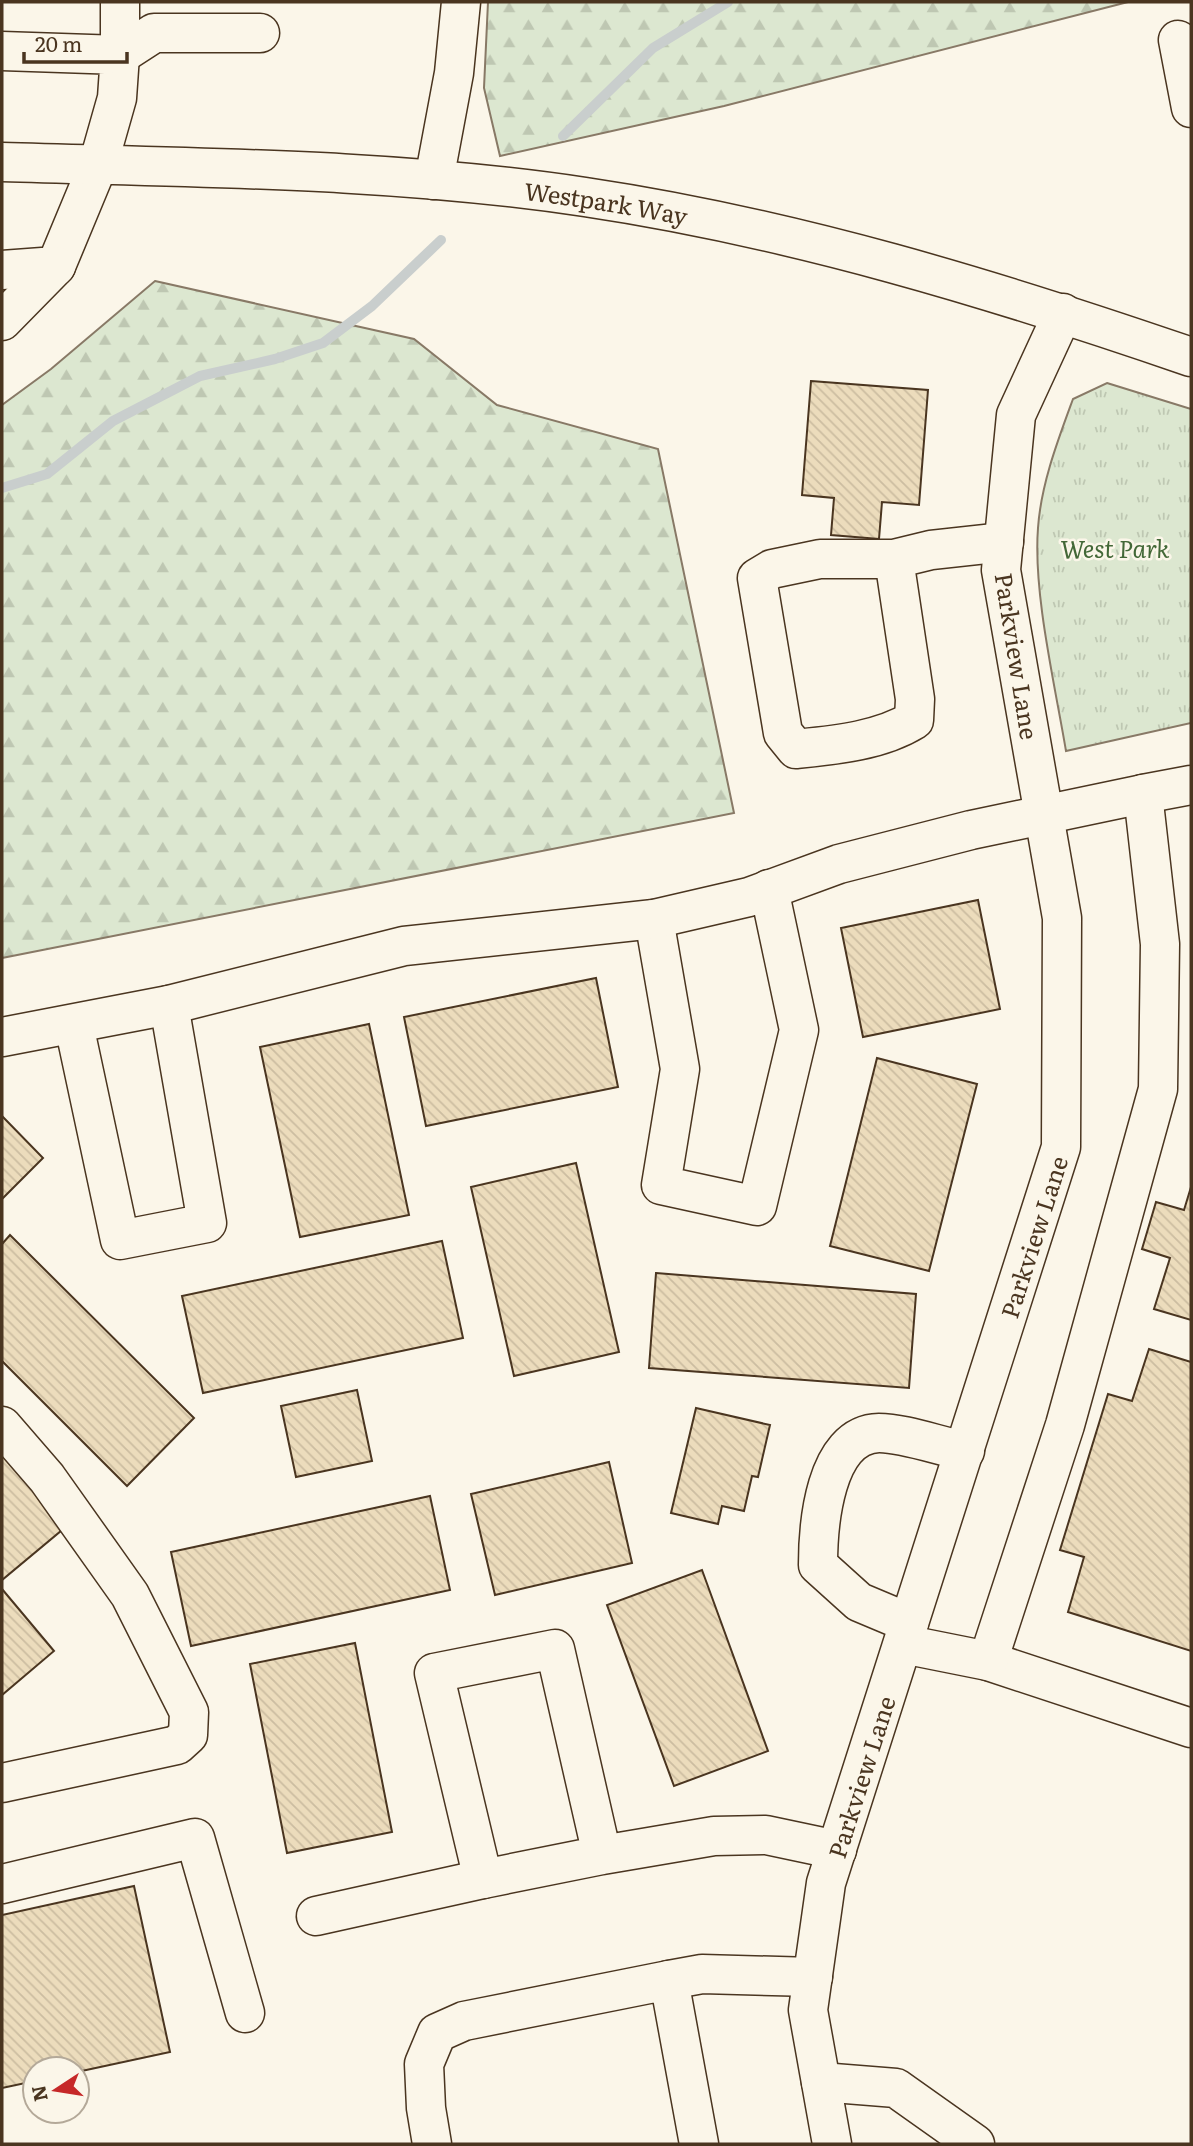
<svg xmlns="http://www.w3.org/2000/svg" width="1193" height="2146" viewBox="0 0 1193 2146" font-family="Literata,serif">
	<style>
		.forest { fill: url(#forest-firs); stroke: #887966; stroke-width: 2 }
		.park { fill: url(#park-tufts); stroke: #887966; stroke-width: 2 }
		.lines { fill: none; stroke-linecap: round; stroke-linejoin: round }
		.stream { stroke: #c9cecd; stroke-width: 10 }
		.building { fill: url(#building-back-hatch); stroke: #4a3520; stroke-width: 2 }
		.minor-casing { stroke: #4a3520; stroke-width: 41 }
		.major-casing { stroke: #4a3520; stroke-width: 41 }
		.minor { stroke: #fbf6e9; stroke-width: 38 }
		.major { stroke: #fbf6e9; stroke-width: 38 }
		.labels { text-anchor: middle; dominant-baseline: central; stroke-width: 5; stroke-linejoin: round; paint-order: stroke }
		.street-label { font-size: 24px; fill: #4a3520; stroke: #fbf6e9 }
		.park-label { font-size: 24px; font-style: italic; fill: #436837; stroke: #fbf6e9 }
	</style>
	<defs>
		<pattern id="forest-firs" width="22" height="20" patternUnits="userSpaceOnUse" patternTransform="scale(1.75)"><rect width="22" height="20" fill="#dce7d0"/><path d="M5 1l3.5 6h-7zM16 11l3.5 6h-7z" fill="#bec7b2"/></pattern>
		<pattern id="park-tufts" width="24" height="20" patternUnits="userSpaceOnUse" patternTransform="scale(1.75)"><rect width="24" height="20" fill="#dce7d0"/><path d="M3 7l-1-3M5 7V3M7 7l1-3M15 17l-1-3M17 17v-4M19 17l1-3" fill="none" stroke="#bec7b2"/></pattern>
		<pattern id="building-back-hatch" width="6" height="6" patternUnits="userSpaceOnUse" patternTransform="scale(1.75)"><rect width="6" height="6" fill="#ecdcbc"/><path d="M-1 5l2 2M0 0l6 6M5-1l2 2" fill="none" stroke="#ccbda1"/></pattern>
	</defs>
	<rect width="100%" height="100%" fill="#fbf6e9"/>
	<!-- forest -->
	<g class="forest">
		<path d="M488 2H1128L724 106 500 156 484 88Z"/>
		<path d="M155 281 414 339 497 405 658 449 734 813 2 958V405L51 369Z"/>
	</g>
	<!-- park -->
	<path class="park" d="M1107 383 1191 409V723L1066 751C1055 685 1033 593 1038 528 1041 484 1058 440 1073 399Z"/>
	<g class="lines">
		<!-- stream -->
		<g class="stream">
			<path d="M563 136 653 48 728 2"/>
			<path d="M2 488 47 474 113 421 200 376 275 359 323 343 372 306 441 240"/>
		</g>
	</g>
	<!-- building -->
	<g class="building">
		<path d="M811 381 928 390 919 505 882 502 879 539 831 535 834 498 802 495Z"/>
		<path d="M978 900 1000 1009 863 1037 841 928Z"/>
		<path d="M596 978 618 1087 426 1126 404 1017Z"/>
		<path d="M369 1024 409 1215 300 1237 260 1047Z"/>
		<path d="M877 1058 977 1084 929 1271 830 1246Z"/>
		<path d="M2 1116 43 1158 2 1199Z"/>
		<path d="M576 1163 619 1352 514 1376 471 1187Z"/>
		<path d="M1191 1187V1320L1154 1309 1170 1258 1142 1249 1156 1202 1184 1210Z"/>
		<path d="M10 1235 194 1418 127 1486 2 1361V1244Z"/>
		<path d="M442 1241 463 1338 203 1393 182 1296Z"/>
		<path d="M656 1273 916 1294 909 1388 649 1368Z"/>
		<path d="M1149 1349 1191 1362V1651L1068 1612 1084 1557 1060 1550 1108 1394 1132 1401Z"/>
		<path d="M357 1390 372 1461 296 1477 281 1406Z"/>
		<path d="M696 1408 770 1425 758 1477 752 1476 744 1511 722 1506 718 1524 671 1513Z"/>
		<path d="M2 1446 68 1525 2 1580Z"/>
		<path d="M609 1462 632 1563 495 1595 471 1494Z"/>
		<path d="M430 1496 450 1590 191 1646 171 1552Z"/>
		<path d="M702 1570 768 1751 674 1786 607 1605Z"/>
		<path d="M2 1589 54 1651 2 1695Z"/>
		<path d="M355 1643 392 1832 287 1853 250 1664Z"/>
		<path d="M134 1886 170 2052 77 2072V2069H35V2081L2 2088V1915Z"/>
	</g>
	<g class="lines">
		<!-- minor casing -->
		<g class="minor-casing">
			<g id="minor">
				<path d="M1178 40 1191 108"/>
				<path d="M2 51 120 55 117 98 98 165 56 266 2 270"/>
				<path d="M120 55 154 33H260"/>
				<path d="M120 55V2"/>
				<path d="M434 180 454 73 461 2"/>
				<path d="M2 321 56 266"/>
				<path d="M894 559 915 699 914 720C880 741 835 745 796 749L783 733 757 578 772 569 820 559H894L931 550 1004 542"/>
				<path d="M654 919 680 1069 661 1185 757 1206 799 1030 769 889"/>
				<path d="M74 1025 120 1240 207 1223 169 1005"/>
				<path d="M2 1037 169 1005 404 946 654 919 749 897 839 864 971 830 1143 794"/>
				<path d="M2 1426 47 1478 130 1595 189 1712 188 1735 177 1745 2 1783"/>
				<path d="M909 1623 859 1602 818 1565C818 1527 824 1434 879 1433 904 1433 939 1446 965 1451"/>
				<path d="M903 1644 988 1661 1191 1728"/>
				<path d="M988 1661 1065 1425 1158 1089 1160 944 1143 794 1191 785"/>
				<path d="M602 1855 483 1879 434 1673 555 1649 602 1855 714 1836 766 1835 837 1850"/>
				<path d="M2 1884 195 1838 245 2013"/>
				<path d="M316 1916 483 1879"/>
				<path d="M669 1980 702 1974 813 1977"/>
				<path d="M821 2082 896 2088 975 2144"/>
				<path d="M432 2144 426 2108 424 2064 437 2033 464 2021 669 1980 699 2144"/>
				<path id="s1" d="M832 2144 808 2010 826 1883 1061 1147 1062 918 1001 570 1016 415 1063 313"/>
			</g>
		</g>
		<!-- major casing -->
		<g class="major-casing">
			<g id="major">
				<path id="s2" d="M2 162C196 168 392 168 585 197 793 228 993 289 1191 357"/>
			</g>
		</g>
		<!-- minor -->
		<use href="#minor" class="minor"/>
		<!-- major -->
		<use href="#major" class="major"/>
	</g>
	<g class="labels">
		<!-- street labels -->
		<g class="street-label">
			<text stroke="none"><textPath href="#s2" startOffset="606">Westpark Way</textPath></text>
			<text transform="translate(1018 656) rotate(81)">Parkview Lane</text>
			<text stroke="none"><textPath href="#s1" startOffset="943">Parkview Lane</textPath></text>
			<text stroke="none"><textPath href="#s1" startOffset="376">Parkview Lane</textPath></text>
		</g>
		<!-- park labels -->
		<g class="park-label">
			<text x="1115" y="547">West Park</text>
		</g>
	</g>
	<!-- border -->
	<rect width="1193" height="2146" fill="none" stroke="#4a3520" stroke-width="7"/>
	<!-- north arrow -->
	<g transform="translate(56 2090) rotate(258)"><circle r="33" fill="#fbf6e9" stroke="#b4a999" stroke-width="2"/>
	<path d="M0-5L12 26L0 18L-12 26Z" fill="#c62828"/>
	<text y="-10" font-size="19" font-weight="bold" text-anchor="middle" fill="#4a3520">N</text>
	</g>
	<!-- scale -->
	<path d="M24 52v10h103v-10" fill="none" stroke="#4a3520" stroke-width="3.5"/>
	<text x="35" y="52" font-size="21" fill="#4a3520" stroke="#fbf6e9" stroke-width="5" paint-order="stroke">20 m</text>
</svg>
